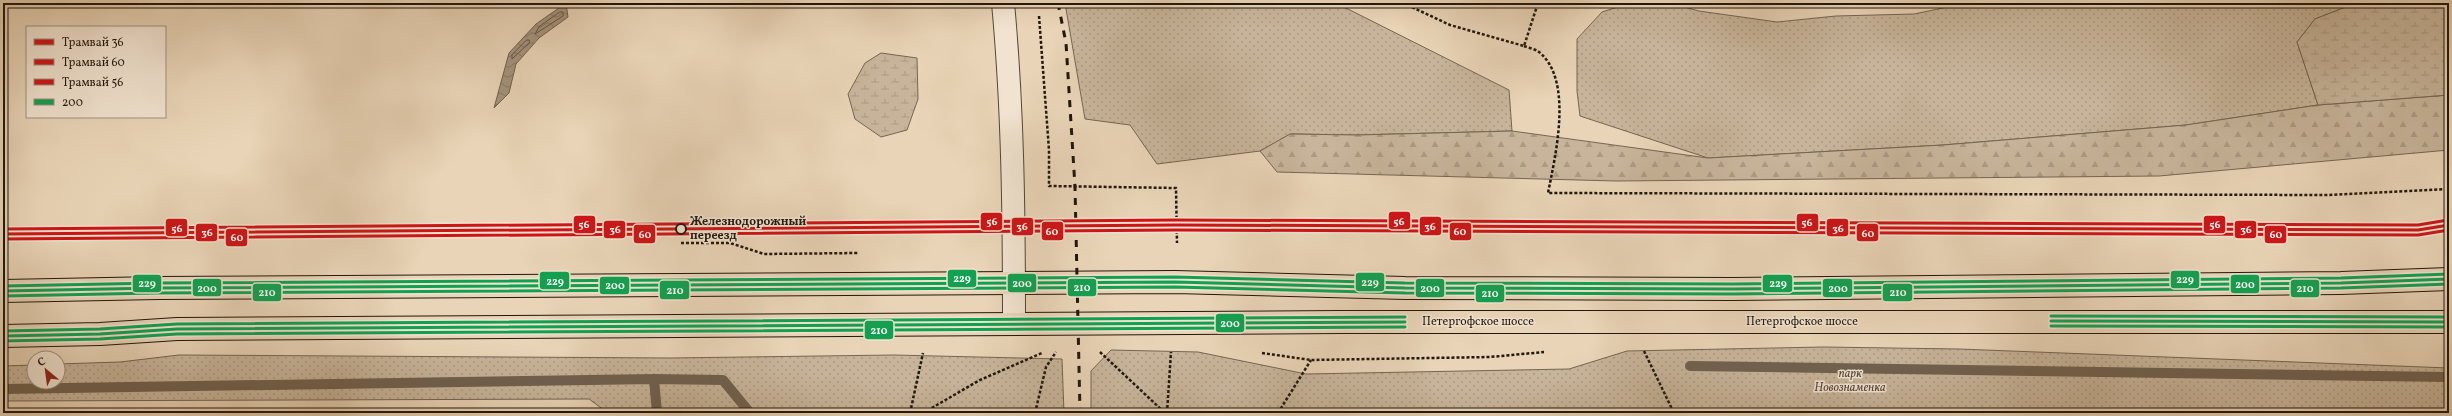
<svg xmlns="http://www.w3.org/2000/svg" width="2452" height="416" viewBox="0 0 2452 416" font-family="Vollkorn,serif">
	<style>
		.grass { fill: url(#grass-dots); stroke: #746554 }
		.forest { fill: url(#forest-firs); stroke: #746554 }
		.wetland { fill: url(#wetland-marsh); stroke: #746554 }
		.water { fill: url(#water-waves); stroke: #706150 }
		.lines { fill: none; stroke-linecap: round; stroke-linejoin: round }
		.shore { stroke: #625445; stroke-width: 1 }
		.stream { stroke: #706150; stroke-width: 10 }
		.minor-casing { stroke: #524638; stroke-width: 24 }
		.major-casing { stroke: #20160d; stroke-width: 24 }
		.path { stroke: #20160d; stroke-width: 2.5; stroke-dasharray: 3 2; stroke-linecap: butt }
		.minor { stroke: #f1e3d0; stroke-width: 22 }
		.major { stroke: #e9d4b7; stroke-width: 22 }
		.rail { stroke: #20160d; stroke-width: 3; stroke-dasharray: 7 7; stroke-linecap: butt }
		.bus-1-casing { stroke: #f1e3d0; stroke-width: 6 }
		.bus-2-casing { stroke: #f1e3d0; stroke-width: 6 }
		.bus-3-casing { stroke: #f1e3d0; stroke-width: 6 }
		.bus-1 { stroke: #11a151; stroke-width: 3 }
		.bus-2 { stroke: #11a151; stroke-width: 3 }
		.bus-3 { stroke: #11a151; stroke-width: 3 }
		.tram-1-casing { stroke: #f1e3d0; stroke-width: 6 }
		.tram-2-casing { stroke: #f1e3d0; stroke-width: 6 }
		.tram-3-casing { stroke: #f1e3d0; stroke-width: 6 }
		.tram-1 { stroke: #ce1417; stroke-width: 3 }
		.tram-2 { stroke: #ce1417; stroke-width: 3 }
		.tram-3 { stroke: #ce1417; stroke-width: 3 }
		.stop-dot { fill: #f1e3d0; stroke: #20160d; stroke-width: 2 }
		.labels { text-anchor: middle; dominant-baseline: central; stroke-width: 3; stroke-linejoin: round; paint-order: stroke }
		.stop-label { font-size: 12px; font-weight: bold; fill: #20160d; stroke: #f1e3d0; text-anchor: start }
		.street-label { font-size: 12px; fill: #20160d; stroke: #f1e3d0 }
		.park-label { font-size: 12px; font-style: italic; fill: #524537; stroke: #f1e3d0 }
		.line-badge { stroke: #f1e3d0; stroke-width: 1.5 }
		.badge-label { font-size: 11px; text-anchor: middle; font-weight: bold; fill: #fff }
	</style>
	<defs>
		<pattern id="grass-dots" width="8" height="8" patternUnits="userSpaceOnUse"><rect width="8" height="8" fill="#c7b49a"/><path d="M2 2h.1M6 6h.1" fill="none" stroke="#ab9a84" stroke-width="1.8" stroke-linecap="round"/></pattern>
		<pattern id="forest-firs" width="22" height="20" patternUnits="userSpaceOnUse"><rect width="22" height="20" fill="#c7b49a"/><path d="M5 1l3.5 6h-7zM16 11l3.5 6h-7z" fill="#ab9a84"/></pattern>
		<pattern id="wetland-marsh" width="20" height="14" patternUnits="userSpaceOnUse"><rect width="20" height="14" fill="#c7b49a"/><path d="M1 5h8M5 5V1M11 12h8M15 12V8" fill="none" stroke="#ab9a84"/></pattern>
		<pattern id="water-waves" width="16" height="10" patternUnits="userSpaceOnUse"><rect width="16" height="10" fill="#a5937d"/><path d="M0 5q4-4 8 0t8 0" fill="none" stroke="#867765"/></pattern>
	</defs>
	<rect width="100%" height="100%" fill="#e9d4b7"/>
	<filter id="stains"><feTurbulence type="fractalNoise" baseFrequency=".005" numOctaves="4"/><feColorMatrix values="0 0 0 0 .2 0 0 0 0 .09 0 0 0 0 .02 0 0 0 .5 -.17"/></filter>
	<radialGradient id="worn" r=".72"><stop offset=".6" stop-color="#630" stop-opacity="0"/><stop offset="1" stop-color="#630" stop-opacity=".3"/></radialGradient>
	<!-- grass -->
	<g class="grass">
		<path d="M1065 3H1336L1509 90 1512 131 1357 135 1291 134 1260 151 1157 164 1130 125 1085 119Z"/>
		<path d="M1630 3H1670L1699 11 1777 22 1836 16 1914 14 1967 3H2356L2315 19 2297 42 2318 105 2186 125 1943 145 1708 158 1580 116 1577 91V39L1602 12Z"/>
		<path d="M1823 347 1959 349 2449 368V413H1091V371L1111 350 1198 352 1306 374 1569 369 1627 351Z"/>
		<path d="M179 355 670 358 894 355 1062 359 1064 413H608L589 399 3 401V366L34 365V382H58V364L120 362Z"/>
	</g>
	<!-- forest -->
	<path class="forest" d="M2449 95V150L2159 176 1616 181 1277 172 1260 151 1290 134 1357 135 1512 131 1708 158 1943 145 2186 125 2318 105Z"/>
	<!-- wetland -->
	<g class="wetland">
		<path d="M2356 3H2449V95L2318 105 2297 42 2315 19Z"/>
		<path d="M881 53 917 58 918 99 907 130 881 137 855 119 848 94 865 63Z"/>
	</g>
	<!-- water -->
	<path class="water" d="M566 3 568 17 539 38 516 64 509 93 494 108 509 53 536 24Z"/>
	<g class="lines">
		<!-- shore -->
		<g class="shore">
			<path d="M560 12H563V16L535 34 539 27Z"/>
			<path d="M527 40H529L530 42 512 59V55Z"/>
		</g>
		<!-- stream -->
		<g class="stream">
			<path d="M1690 366 2449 377"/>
			<path d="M654 379 657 413"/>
			<path d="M3 389 654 379 723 380 750 413"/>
		</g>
		<!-- minor casing -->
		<g class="minor-casing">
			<path id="minor" d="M1003 3C1013 110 1014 217 1014 324"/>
		</g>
		<!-- major casing -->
		<g class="major-casing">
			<g id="major">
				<path d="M3 291 158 288 1175 282 1405 288 1733 289 2341 283 2449 279"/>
				<path d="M3 336 100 334 177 329 1340 322H2449"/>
			</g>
		</g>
		<!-- path -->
		<g class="path">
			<path d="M1403 3 1450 25 1524 46 1538 3"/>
			<path d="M1039 16 1049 150V186L1176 188 1177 243"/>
			<path d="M1524 46C1529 48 1535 49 1539 52 1574 80 1555 157 1548 193L2327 195 2449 189"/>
			<path d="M681 243H730L764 254 859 253"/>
			<path d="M1644 351 1674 413"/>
			<path d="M1100 352 1165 413"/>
			<path d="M1262 353 1311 360 1490 357 1544 352"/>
			<path d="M910 413 923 353"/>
			<path d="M923 413 980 380 1042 353"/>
			<path d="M1035 413 1046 367 1056 352"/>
			<path d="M1167 413 1171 352"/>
			<path d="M1278 413 1311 360"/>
		</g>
		<!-- minor -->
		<use href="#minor" class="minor"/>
		<!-- major -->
		<use href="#major" class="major"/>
		<!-- rail -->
		<path class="rail" d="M1058 3 1066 43 1075 187 1080 413"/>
		<!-- bus-1 casing -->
		<g class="bus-1-casing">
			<g id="bus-1">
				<path d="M3 291 158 288 1175 282 1405 288 1733 289 2341 283 2449 279"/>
				<path d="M2051 321 2449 322"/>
				<path d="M3 336 100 334 177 329 1405 322"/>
			</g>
		</g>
		<!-- bus-2 casing -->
		<g class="bus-2-casing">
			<g id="bus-2">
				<path d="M3 296 158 293 1175 287 1405 293 1733 294 2341 288 2449 284"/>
				<path d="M2051 326 2449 327"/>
				<path d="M3 341 100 339 177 334 1405 327"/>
			</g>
		</g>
		<!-- bus-3 casing -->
		<g class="bus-3-casing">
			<g id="bus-3">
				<path d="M3 286 158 283 1175 277 1405 283 1733 284 2341 278 2449 274"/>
				<path d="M2051 316 2449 317"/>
				<path d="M3 331 100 329 177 324 1405 317"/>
			</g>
		</g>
		<!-- bus-1 -->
		<use href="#bus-1" class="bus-1"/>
		<!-- bus-2 -->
		<use href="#bus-2" class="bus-2"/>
		<!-- bus-3 -->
		<use href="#bus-3" class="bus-3"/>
		<!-- tram-1 casing -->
		<g class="tram-1-casing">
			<path id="tram-1" d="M3 234 1177 225 2418 230 2449 225"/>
		</g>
		<!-- tram-2 casing -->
		<g class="tram-2-casing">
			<path id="tram-2" d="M3 239 1177 230 2418 235 2449 230"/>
		</g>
		<!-- tram-3 casing -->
		<g class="tram-3-casing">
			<path id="tram-3" d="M3 229 1177 220 2418 225 2448 220"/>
		</g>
		<!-- tram-1 -->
		<use href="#tram-1" class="tram-1"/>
		<!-- tram-2 -->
		<use href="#tram-2" class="tram-2"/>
		<!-- tram-3 -->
		<use href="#tram-3" class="tram-3"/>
	</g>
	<!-- markers -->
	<circle class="stop-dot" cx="681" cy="229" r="5"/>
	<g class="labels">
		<!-- stop labels -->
		<g class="stop-label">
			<text x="690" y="222">Железнодорожный<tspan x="690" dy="14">переезд</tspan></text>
		</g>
		<!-- street labels -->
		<g class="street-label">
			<text x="1478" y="322">Петергофское шоссе</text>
			<text x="1802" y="322">Петергофское шоссе</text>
		</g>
		<!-- park labels -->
		<g class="park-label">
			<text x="1850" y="374">парк<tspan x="1850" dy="14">Новознаменка</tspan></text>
		</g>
	</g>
	<g class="line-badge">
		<rect x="1388" y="211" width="23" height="19" rx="4" fill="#ce1417"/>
		<rect x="980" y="212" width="23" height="19" rx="4" fill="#ce1417"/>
		<rect x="1796" y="213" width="23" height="19" rx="4" fill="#ce1417"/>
		<rect x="2203" y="215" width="23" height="19" rx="4" fill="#ce1417"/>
		<rect x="573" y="215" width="23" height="19" rx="4" fill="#ce1417"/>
		<rect x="1419" y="216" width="23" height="20" rx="4" fill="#ce1417"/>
		<rect x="1011" y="217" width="23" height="19" rx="4" fill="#ce1417"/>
		<rect x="1826" y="218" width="23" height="19" rx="4" fill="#ce1417"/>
		<rect x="165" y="218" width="23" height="19" rx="4" fill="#ce1417"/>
		<rect x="2234" y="220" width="23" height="19" rx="4" fill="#ce1417"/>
		<rect x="603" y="220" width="23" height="19" rx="4" fill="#ce1417"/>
		<rect x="1041" y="221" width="23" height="20" rx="4" fill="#ce1417"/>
		<rect x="1449" y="222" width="23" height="19" rx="4" fill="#ce1417"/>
		<rect x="195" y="223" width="23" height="19" rx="4" fill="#ce1417"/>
		<rect x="1856" y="223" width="23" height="19" rx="4" fill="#ce1417"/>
		<rect x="633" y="224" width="23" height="20" rx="4" fill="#ce1417"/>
		<rect x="2264" y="225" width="23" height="19" rx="4" fill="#ce1417"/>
		<rect x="225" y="228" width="23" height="19" rx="4" fill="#ce1417"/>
		<rect x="947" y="269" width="30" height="19" rx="4" fill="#11a151"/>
		<rect x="2170" y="270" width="30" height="19" rx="4" fill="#11a151"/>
		<rect x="539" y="271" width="31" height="19" rx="4" fill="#11a151"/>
		<rect x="1355" y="272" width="30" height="20" rx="4" fill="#11a151"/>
		<rect x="1007" y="273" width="30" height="20" rx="4" fill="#11a151"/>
		<rect x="132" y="274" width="30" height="19" rx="4" fill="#11a151"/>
		<rect x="1762" y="274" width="31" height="19" rx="4" fill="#11a151"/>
		<rect x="2230" y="274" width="30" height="20" rx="4" fill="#11a151"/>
		<rect x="599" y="276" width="31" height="19" rx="4" fill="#11a151"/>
		<rect x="1067" y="278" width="30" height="19" rx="4" fill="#11a151"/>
		<rect x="192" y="278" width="30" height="19" rx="4" fill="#11a151"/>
		<rect x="1822" y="278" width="31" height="20" rx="4" fill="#11a151"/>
		<rect x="1415" y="278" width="30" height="20" rx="4" fill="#11a151"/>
		<rect x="2290" y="279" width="30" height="19" rx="4" fill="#11a151"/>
		<rect x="659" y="280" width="31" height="20" rx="4" fill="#11a151"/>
		<rect x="252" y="283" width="30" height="19" rx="4" fill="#11a151"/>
		<rect x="1882" y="283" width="31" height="19" rx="4" fill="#11a151"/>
		<rect x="1475" y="284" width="30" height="19" rx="4" fill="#11a151"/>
		<rect x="1215" y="313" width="30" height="20" rx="4" fill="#11a151"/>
		<rect x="864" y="320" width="30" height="20" rx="4" fill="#11a151"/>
	</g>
	<g class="badge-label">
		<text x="1399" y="225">56</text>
		<text x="992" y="225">56</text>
		<text x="1807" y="226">56</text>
		<text x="2215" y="228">56</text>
		<text x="584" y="228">56</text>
		<text x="1430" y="230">36</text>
		<text x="1022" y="230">36</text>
		<text x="1838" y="232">36</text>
		<text x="177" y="232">56</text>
		<text x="2246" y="233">36</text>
		<text x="615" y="233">36</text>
		<text x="1052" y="235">60</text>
		<text x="1460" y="235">60</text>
		<text x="207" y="236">36</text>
		<text x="1868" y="237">60</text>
		<text x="645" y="238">60</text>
		<text x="2276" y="238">60</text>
		<text x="237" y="241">60</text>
		<text x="962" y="282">229</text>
		<text x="2185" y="283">229</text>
		<text x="555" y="285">229</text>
		<text x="1370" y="286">229</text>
		<text x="1022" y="287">200</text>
		<text x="147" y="287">229</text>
		<text x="1778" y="287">229</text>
		<text x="2245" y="288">200</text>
		<text x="615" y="289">200</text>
		<text x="1082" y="291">210</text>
		<text x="207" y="292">200</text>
		<text x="1838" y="292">200</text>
		<text x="1430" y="292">200</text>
		<text x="2305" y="292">210</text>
		<text x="675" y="294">210</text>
		<text x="267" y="296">210</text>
		<text x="1898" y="296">210</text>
		<text x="1490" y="297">210</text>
		<text x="1230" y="327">200</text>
		<text x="879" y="334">210</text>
	</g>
	<!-- margin -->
	<rect width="2452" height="416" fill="none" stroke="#e9d4b7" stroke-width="16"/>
	<rect x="4" y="4" width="2444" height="408" fill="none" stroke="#20160d" stroke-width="2"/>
	<rect x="8" y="8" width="2436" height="400" fill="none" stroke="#20160d"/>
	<!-- legend -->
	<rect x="26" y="26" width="140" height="92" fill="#f1e3d0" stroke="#9d9182"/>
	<rect x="34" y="39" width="20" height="6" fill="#ce1417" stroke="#9d9182"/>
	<text x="62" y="46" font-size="12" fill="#20160d">Трамвай 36</text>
	<rect x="34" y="59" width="20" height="6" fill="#ce1417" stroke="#9d9182"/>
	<text x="62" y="66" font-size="12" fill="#20160d">Трамвай 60</text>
	<rect x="34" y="79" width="20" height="6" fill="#ce1417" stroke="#9d9182"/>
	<text x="62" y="86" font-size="12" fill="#20160d">Трамвай 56</text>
	<rect x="34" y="99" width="20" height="6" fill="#11a151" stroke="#9d9182"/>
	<text x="62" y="106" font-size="12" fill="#20160d">200</text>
	<!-- north arrow -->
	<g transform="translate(46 370) rotate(331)"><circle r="19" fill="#f1e3d0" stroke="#9d9182"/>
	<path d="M0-3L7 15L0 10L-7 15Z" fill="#8f2418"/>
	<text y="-6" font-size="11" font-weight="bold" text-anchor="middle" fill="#20160d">С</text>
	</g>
	<rect width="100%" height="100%" filter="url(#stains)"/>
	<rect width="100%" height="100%" fill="url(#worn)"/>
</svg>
